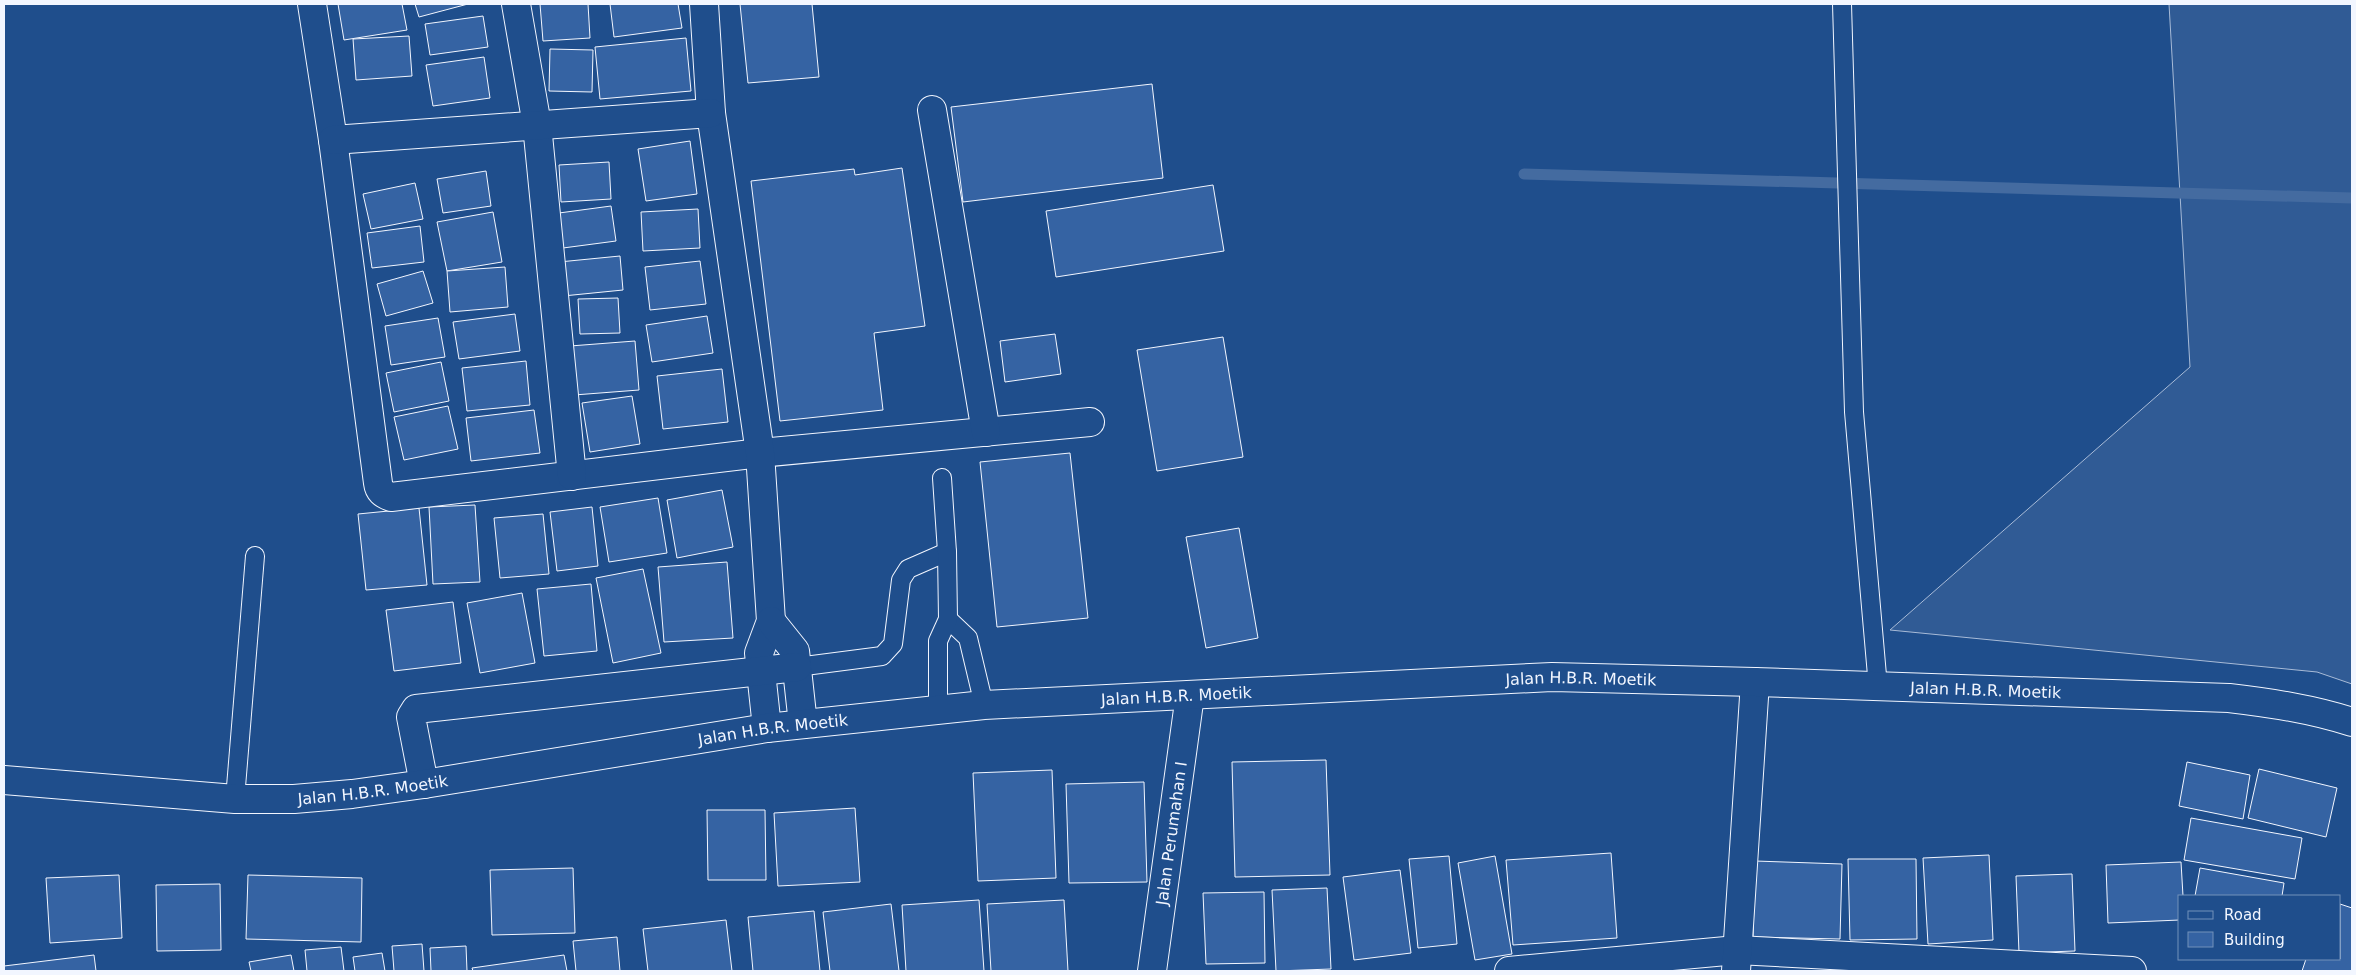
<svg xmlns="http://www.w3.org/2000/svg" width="2356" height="975" viewBox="0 0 2356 975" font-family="'DejaVu Sans',sans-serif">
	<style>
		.built { fill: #305b95; stroke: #a8bbd7 }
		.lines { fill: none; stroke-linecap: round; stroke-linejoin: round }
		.stream { stroke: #446ba0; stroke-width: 11 }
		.building { fill: #3563a3; stroke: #f2f6ff }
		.service-casing { stroke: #f2f6ff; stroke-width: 20 }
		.minor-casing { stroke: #f2f6ff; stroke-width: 30 }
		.tertiary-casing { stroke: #f2f6ff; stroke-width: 30 }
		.service { stroke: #1f4e8c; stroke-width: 18 }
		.minor { stroke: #1f4e8c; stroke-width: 28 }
		.tertiary { stroke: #1f4e8c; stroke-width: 28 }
		.labels { text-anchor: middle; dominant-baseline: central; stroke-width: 4; stroke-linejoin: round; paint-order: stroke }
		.street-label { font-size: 16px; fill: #f2f6ff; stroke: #1f4e8c }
	</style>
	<rect width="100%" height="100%" fill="#1f4e8c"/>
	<!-- built -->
	<path class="built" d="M2169 4H2352V684L2317 672 1890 630 2190 367Z"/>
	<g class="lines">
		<!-- stream -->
		<path class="stream" d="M1524 174 2352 198"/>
	</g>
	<!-- building -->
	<g class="building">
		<path d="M338 4H402L407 30 344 40Z"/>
		<path d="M415 4H468L419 17Z"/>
		<path d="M540 4H588L590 38 543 41Z"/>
		<path d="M610 4H678L682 28 614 37Z"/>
		<path d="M740 4H812L819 77 748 83Z"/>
		<path d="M483 16 488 47 430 55 425 24Z"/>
		<path d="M409 36 412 76 356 80 353 39Z"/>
		<path d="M686 38 691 91 600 99 595 47Z"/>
		<path d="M550 49 593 50 592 92 549 91Z"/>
		<path d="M484 57 490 98 433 106 426 65Z"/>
		<path d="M1152 84 1163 178 963 202 951 107Z"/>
		<path d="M690 141 697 194 646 201 638 149Z"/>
		<path d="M609 162 611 199 561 202 559 165Z"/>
		<path d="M902 168 925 326 874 333 883 410 780 421 751 181 854 169 855 175Z"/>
		<path d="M486 171 491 206 443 213 437 179Z"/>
		<path d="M415 183 423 219 371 229 363 194Z"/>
		<path d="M1213 185 1224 251 1056 277 1046 211Z"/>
		<path d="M611 206 616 241 563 248 559 213Z"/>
		<path d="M698 209 700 248 643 251 641 212Z"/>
		<path d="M493 212 502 262 447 271 437 222Z"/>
		<path d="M420 226 424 262 372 268 367 233Z"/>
		<path d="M620 256 623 290 563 296 559 262Z"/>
		<path d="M700 261 706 304 650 310 645 267Z"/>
		<path d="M505 267 508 307 450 312 447 271Z"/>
		<path d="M423 271 433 303 386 316 377 284Z"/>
		<path d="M618 298 620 333 580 334 578 299Z"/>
		<path d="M515 314 520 351 459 359 453 322Z"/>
		<path d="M707 316 713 353 652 362 646 325Z"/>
		<path d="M438 318 445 357 391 365 385 326Z"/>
		<path d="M1055 334 1061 374 1005 382 1000 341Z"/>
		<path d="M1223 337 1243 457 1157 471 1137 350Z"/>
		<path d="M635 341 639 390 574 395 570 346Z"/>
		<path d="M526 361 530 405 467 411 462 368Z"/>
		<path d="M441 362 449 401 394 412 386 373Z"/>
		<path d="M722 369 728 422 663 429 657 376Z"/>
		<path d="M632 396 640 444 590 452 582 403Z"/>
		<path d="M448 406 458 449 404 460 394 417Z"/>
		<path d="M534 410 540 453 471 461 466 418Z"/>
		<path d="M1070 453 1088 618 997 627 980 462Z"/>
		<path d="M722 490 733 547 677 558 667 500Z"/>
		<path d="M658 498 667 553 609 562 600 507Z"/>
		<path d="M475 505 480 582 433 584 429 507Z"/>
		<path d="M592 507 598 566 557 571 550 512Z"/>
		<path d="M419 508 427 585 366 590 358 514Z"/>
		<path d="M543 514 549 574 500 578 494 518Z"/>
		<path d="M1239 528 1258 638 1206 648 1186 537Z"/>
		<path d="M727 562 733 638 664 642 658 567Z"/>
		<path d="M643 569 661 653 613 663 596 578Z"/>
		<path d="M591 584 597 651 544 656 537 589Z"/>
		<path d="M522 593 535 663 480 673 467 603Z"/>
		<path d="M453 602 461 663 394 671 386 610Z"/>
		<path d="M1326 760 1330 875 1235 877 1232 762Z"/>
		<path d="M2187 762 2250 775 2243 819 2179 806Z"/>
		<path d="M2259 769 2337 788 2326 837 2248 818Z"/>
		<path d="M1052 770 1056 878 978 881 973 773Z"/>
		<path d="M1144 782 1147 882 1069 883 1066 784Z"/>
		<path d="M855 808 860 882 778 886 774 813Z"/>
		<path d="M707 810H765L766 880H708Z"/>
		<path d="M2191 818 2302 838 2295 879 2184 860Z"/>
		<path d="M1611 853 1617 938 1513 945 1506 860Z"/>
		<path d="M1989 855 1993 940 1928 944 1923 858Z"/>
		<path d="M1449 856 1457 944 1418 948 1409 859Z"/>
		<path d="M1495 856 1512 954 1475 960 1458 863Z"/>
		<path d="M1848 859H1916L1917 939 1850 940Z"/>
		<path d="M1755 861 1842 864 1840 939 1753 937Z"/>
		<path d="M2181 862 2183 896H2180V920L2108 923 2106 865Z"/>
		<path d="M573 868 575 933 492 935 490 870Z"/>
		<path d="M2200 868 2284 883 2282 896H2195Z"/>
		<path d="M1400 870 1411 953 1354 960 1343 877Z"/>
		<path d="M2072 874 2075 951 2019 953 2016 876Z"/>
		<path d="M119 875 122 938 50 943 46 878Z"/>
		<path d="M248 875 362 878 361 942 246 939Z"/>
		<path d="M220 884 221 950 157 951 156 885Z"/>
		<path d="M1327 888 1331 969 1276 971 1272 890Z"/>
		<path d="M1264 892 1265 963 1206 964 1203 893Z"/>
		<path d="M979 900 984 971H906L902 905Z"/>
		<path d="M1064 900 1068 971H991L987 904Z"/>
		<path d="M891 904 899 971H830L823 912Z"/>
		<path d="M2340 904 2352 908V971H2302L2306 959H2340Z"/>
		<path d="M814 911 820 971H753L748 917Z"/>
		<path d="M726 920 732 971H648L643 929Z"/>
		<path d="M617 937 620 971H576L573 941Z"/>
		<path d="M422 944 424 971H394L392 946Z"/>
		<path d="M466 946 467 971H431L430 948Z"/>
		<path d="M341 947 344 971H307L305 950Z"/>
		<path d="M382 953 385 971H355L353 957Z"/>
		<path d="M94 955 96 971H4V966Z"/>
		<path d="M291 955 294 971H251L249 962Z"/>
		<path d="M564 955 567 971H473L472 968Z"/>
	</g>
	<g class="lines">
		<!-- service casing -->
		<g class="service-casing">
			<g id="service">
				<path d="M1842 4 1854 412 1878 687"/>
				<path d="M948 619 968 638 984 705"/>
				<path d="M797 667 882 656 893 644 901 580 908 569 947 552"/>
				<path d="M938 710V641L948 619 947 552 942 478"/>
				<path d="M235 799 255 556"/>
			</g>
		</g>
		<!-- minor casing -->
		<g class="minor-casing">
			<g id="minor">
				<path d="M312 4 333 140 378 483C379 491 383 494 391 497L760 453 1090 422"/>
				<path d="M516 4 537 125 572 476"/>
				<path d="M704 4 711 113 760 453 771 621 759 653 767 728"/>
				<path d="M932 110 986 432"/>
				<path d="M333 140 711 113"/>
				<path d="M771 621 795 651 803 724"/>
				<path d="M424 784 411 717 416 709 797 667"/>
				<path id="s1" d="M1152 971 1190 695"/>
				<path d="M1509 971 1737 950 2132 971"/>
				<path d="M1736 971 1755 682"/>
			</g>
		</g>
		<!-- tertiary casing -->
		<g class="tertiary-casing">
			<g id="tertiary">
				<path id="s2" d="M4 780 235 799H294L352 794 424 784 767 728 984 705 1552 677 1755 682 2229 698C2271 703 2312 709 2352 722"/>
			</g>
		</g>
		<!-- service -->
		<use href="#service" class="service"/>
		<!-- minor -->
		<use href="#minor" class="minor"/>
		<!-- tertiary -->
		<use href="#tertiary" class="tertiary"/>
	</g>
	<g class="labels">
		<!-- street labels -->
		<g class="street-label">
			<text stroke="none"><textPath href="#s2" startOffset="1585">Jalan H.B.R. Moetik</textPath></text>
			<text stroke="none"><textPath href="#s2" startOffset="1990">Jalan H.B.R. Moetik</textPath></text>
			<text stroke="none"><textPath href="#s2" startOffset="1180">Jalan H.B.R. Moetik</textPath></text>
			<text stroke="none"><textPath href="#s2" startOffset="775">Jalan H.B.R. Moetik</textPath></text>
			<text stroke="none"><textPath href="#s2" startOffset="370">Jalan H.B.R. Moetik</textPath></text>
			<text stroke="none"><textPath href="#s1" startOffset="139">Jalan Perumahan I</textPath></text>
		</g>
	</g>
	<!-- border -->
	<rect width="2356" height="975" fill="none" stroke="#f2f6ff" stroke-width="10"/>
	<!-- legend -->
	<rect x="2178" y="895" width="162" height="65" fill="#1f4e8c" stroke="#7391ba"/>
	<rect x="2188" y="911" width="25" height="8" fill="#1f4e8c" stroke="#7391ba"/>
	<text x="2224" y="920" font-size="15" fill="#f2f6ff">Road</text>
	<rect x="2188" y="932" width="25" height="15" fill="#3563a3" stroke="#7391ba"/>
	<text x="2224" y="945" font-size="15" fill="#f2f6ff">Building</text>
</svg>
